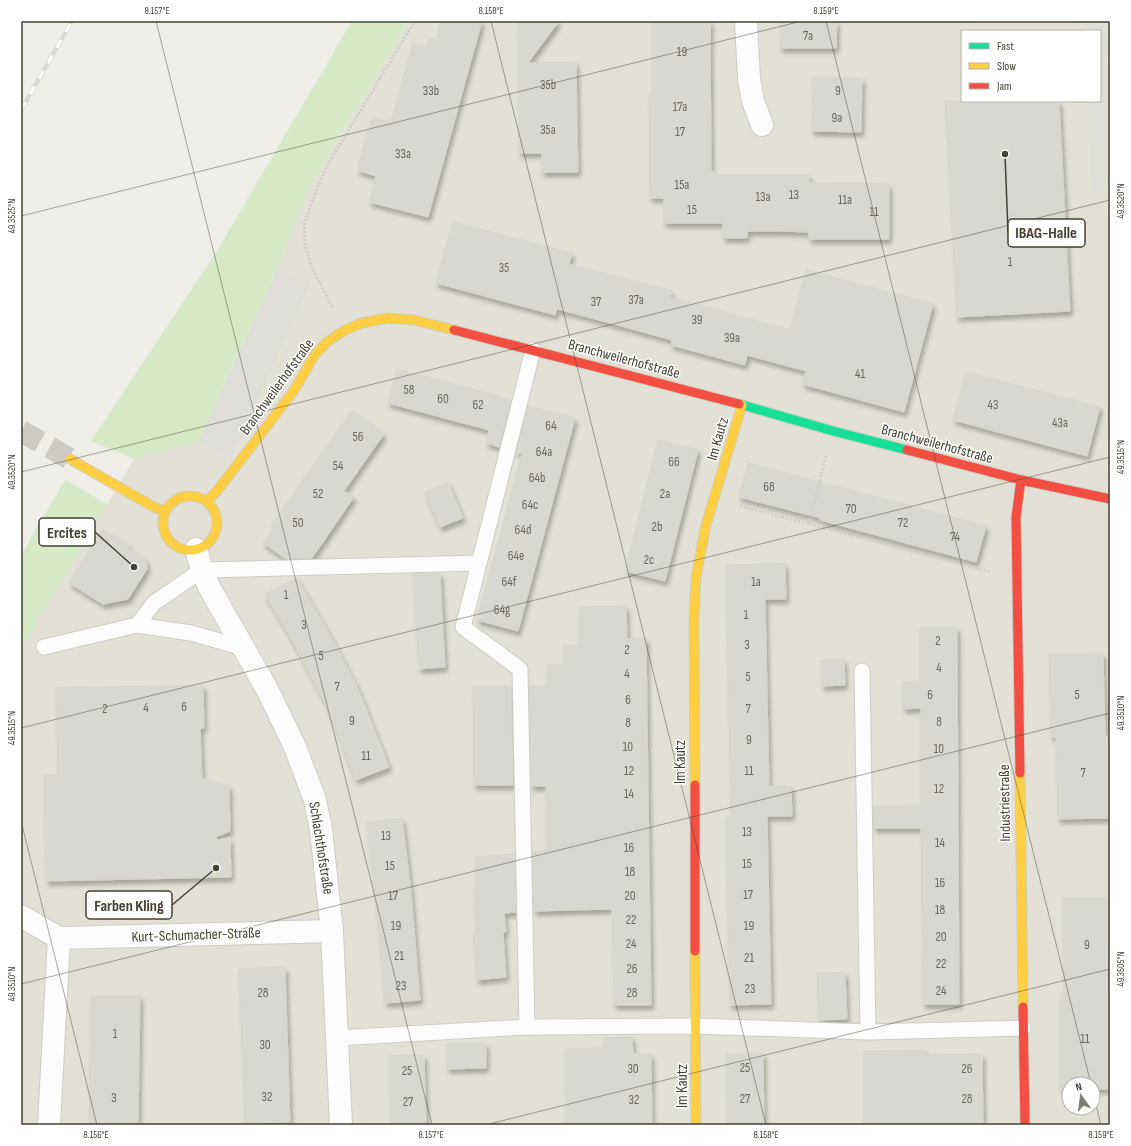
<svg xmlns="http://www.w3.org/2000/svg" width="1131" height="1146" viewBox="0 0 1131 1146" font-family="'Sofia Sans Condensed',sans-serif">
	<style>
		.residential { fill: #e3e1d5; fill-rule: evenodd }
		.green { fill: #d7eac8 }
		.parking { fill: #deddd8 }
		.building { fill: #d9d7d1; stroke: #d7d6ce; filter: url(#shadow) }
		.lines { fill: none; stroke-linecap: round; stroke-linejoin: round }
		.secondary-tunnel { stroke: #cdcbc4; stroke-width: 22; stroke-dasharray: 22 11; stroke-linecap: butt }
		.lane-casing { stroke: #cdccc6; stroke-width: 17 }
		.street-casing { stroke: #cdccc6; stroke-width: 24 }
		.fast-casing { stroke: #cecdc0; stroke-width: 11 }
		.slow-casing { stroke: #cecdc0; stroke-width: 11 }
		.jam-casing { stroke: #cecdc0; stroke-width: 11 }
		.path { stroke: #cdccc7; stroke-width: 2.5; stroke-dasharray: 2 2; stroke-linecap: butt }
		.lane { stroke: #fdfcfc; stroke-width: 15 }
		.street { stroke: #fdfcfc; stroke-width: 22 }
		.fast { stroke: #16e098; stroke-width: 9 }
		.slow { stroke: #ffcf43; stroke-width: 9 }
		.jam { stroke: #f24e42; stroke-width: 9 }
		.rail-casing { stroke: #d9d9d8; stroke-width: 4.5 }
		.rail { stroke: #fff; stroke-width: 3; stroke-dasharray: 9; stroke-linecap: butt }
		.ticks { fill: none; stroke: #454135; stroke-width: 1; stroke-opacity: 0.45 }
		.labels { text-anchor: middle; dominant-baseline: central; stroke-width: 3; stroke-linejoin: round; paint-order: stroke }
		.number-label { font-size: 13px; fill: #6b675d }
		.street-label { font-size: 15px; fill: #454135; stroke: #fff }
		.leader { fill: none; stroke: #454135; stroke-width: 1.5 }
		.callout-dot { fill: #454135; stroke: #fff; stroke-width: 1.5 }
		.callout { fill: #fff; stroke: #454135; stroke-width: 1.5 }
		.callout-label { font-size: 16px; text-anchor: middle; font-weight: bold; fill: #454135 }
		.neatline { fill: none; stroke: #454135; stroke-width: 1.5 }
		.ticks-label { font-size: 10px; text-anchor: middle; fill: #454135 }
	</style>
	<defs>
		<filter id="shadow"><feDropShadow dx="2.5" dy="4.5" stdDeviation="2" flood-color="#0004"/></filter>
	</defs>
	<rect width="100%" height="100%" fill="#efeee8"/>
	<!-- residential -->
	<path class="residential" d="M409 21H1110V1125H21V648L134 459 198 442 278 268 306 192ZM962 31H1100V101H962ZM1069 1084H1093V1108H1069Z"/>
	<!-- green -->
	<g class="green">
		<path d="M352 21H409L306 192 278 268 198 442 134 459 91 441 218 249Z"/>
		<path d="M65 480 107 504 21 648V555Z"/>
	</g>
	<!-- parking -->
	<g class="parking">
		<path d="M1085 21H1106L1110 124V192L1092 193 1088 101H1100V31H1086Z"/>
		<path d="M278 268 311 283 231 457 198 442Z"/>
	</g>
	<!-- building -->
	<g class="building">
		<path d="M441 21H482L428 217 369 202 376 176 357 170 372 117 391 122 413 43 427 47 429 39 436 40Z"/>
		<path d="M518 21H559L528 63 576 62 578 172H542V153H519Z"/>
		<path d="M653 21H710L711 172H714V175H809V183L889 184V239H809V232L778 231H747V238H723V223H664V198H650L649 94H653Z"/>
		<path d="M781 21H837L836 48H780Z"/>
		<path d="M813 77 862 78 861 132 812 131Z"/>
		<path d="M945 101H1059L1070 311 957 317 948 156V134H947Z"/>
		<path d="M453 222 572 253 569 264 672 291 670 297 790 330 806 270 933 304 904 412 802 384 806 371 747 355 745 365 671 345 672 340 610 323 557 309 555 315 436 283Z"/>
		<path d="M397 369 498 396V397L511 401 499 447 486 443 489 430 388 403Z"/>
		<path d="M966 372 1100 407 1087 456 953 420Z"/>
		<path d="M528 406 575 418 518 631 477 620 522 454 516 452Z"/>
		<path d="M351 411 384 434 344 491 354 497 312 558 286 559 263 543 274 528 271 526Z"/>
		<path d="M658 440 698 450 665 581 625 571Z"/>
		<path d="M748 463 986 526 976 562 820 520 821 518 739 497Z"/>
		<path d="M448 482 463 518 440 527 425 492Z"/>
		<path d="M102 529 129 545 128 548 146 559 147 569 128 599 103 604 69 583Z"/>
		<path d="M785 563 786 599H765L769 786H791L792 816H767L771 1004 730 1005 726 817H731L726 565Z"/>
		<path d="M440 573 445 667 419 669 413 574Z"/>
		<path d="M297 578 336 646 357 686 389 767 356 780 329 711 297 649 265 594Z"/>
		<path d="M626 606 627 639 646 638 651 1005H614L612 909 534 911 533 852 546 851V847H547L546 786H531L529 686H547V665H564V645H579V607Z"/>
		<path d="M957 627 959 1004H923L921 828H874L873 806 921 805V708L903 709 902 682 920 681V628Z"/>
		<path d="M1103 653 1105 736H1108L1110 818 1058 819 1056 737H1051L1049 654Z"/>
		<path d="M844 659 845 685 822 686 821 660Z"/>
		<path d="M203 685 204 728H200L202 778 229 786 230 831 216 837 217 840 230 838 231 877 46 881 44 775H58L56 688Z"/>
		<path d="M473 686H511L513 785H474Z"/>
		<path d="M402 818 411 892 420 1000 385 1003 377 912 367 822Z"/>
		<path d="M515 854 516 912 504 913 506 932H503L506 977 477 980 473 935H476L474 904H476L474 885H477L475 857Z"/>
		<path d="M1063 898H1110V1089H1093V1084H1069V1089H1060V994L1064 993Z"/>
		<path d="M285 967 290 1122 245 1123 239 969Z"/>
		<path d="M845 972 847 1019 819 1020 817 973Z"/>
		<path d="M91 996H140L138 1125H89Z"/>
		<path d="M632 1037 633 1054H651L652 1125H566L565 1049 605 1048 604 1038Z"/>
		<path d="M486 1043V1068L447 1069V1044Z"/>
		<path d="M925 1050V1055L982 1054 983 1125H864V1051Z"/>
		<path d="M763 1053 764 1125H728L726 1054Z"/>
		<path d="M424 1055 426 1125H391L389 1056Z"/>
	</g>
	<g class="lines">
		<!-- secondary-tunnel -->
		<path class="secondary-tunnel" d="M21 431 70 459"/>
		<!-- lane casing -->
		<g class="lane-casing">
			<g id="lane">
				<path d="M44 647 137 625"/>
				<path d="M244 648 191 633 137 625 154 603 202 570 479 563"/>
				<path d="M862 671 868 1032"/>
				<path d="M527 1027 520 669 463 627 533 350"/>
				<path d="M337 1038 527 1027 696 1026 868 1032 1023 1028"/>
			</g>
		</g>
		<!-- street casing -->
		<g class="street-casing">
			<g id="street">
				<path d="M746 21 749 79 753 101 762 125"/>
				<path d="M196 549 202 570 209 587 268 691 295 747 315 800 321 830 332 931 341 1125"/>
				<path d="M21 916 59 938 332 931"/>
				<path d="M49 1125 59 938"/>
			</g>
		</g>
		<!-- fast casing -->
		<g class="fast-casing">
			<path id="fast" d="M739 404 833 431 907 450"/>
		</g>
		<!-- slow casing -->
		<g class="slow-casing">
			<g id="slow">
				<path d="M70 459 152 506 165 512"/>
				<circle cx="190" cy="523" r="27"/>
				<path d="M207 501 217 491 293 392 314 356 327 342 345 330 362 323 388 318 414 320 454 330"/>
				<path d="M1020 773 1023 1007"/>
				<path d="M695 785 694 619 696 577 706 525 742 405"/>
				<path d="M695 951 696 1125"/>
			</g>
		</g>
		<!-- jam casing -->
		<g class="jam-casing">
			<g id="jam">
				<path d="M454 330 739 404"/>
				<path d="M907 450 1021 480 1110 499"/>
				<path d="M1020 773 1016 517 1021 480"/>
				<path d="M695 785V951"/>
				<path d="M1023 1007 1025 1125"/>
			</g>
		</g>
		<!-- path -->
		<g class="path">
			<path d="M332 307 312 267 305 246 304 225 315 194 328 164 415 21"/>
			<path d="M740 506 990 572"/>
			<path d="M809 524 826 456"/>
		</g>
		<!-- lane -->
		<use href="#lane" class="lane"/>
		<!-- street -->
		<use href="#street" class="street"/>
		<!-- fast -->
		<use href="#fast" class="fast"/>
		<!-- slow -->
		<use href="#slow" class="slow"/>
		<!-- jam -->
		<use href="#jam" class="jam"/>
		<!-- rail casing -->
		<g class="rail-casing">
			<path id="rail" d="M21 110 72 21"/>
		</g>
		<!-- rail -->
		<use href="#rail" class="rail"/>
	</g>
	<!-- ticks -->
	<path class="ticks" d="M156 21 432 1125M491 21 766 1125M826 21 1091 1084M21 216 802 21M21 472 1110 200M21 728 1110 457M21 821 97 1125M21 984 1110 713M1093 1093 1101 1125M485 1125 1110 969"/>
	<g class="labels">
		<!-- number labels -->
		<g class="number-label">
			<text x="808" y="36">7a</text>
			<text x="682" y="52">19</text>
			<text x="548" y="85">35b</text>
			<text x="431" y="91">33b</text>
			<text x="838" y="91">9</text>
			<text x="680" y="107">17a</text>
			<text x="837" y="118">9a</text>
			<text x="548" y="130">35a</text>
			<text x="680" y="132">17</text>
			<text x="403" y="154">33a</text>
			<text x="682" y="185">15a</text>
			<text x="794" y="195">13</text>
			<text x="763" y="197">13a</text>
			<text x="845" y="200">11a</text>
			<text x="692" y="210">15</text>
			<text x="874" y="212">11</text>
			<text x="1010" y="262">1</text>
			<text x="504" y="268">35</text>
			<text x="636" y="300">37a</text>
			<text x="596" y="302">37</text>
			<text x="697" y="320">39</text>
			<text x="732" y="338">39a</text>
			<text x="860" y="374">41</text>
			<text x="409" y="390">58</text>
			<text x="443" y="399">60</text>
			<text x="478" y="405">62</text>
			<text x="993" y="405">43</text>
			<text x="1060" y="423">43a</text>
			<text x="551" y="426">64</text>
			<text x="358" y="437">56</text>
			<text x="544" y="452">64a</text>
			<text x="674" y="462">66</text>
			<text x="338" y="466">54</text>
			<text x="537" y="478">64b</text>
			<text x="769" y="487">68</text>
			<text x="318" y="494">52</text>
			<text x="665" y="494">2a</text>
			<text x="530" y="505">64c</text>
			<text x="851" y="509">70</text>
			<text x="298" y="523">50</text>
			<text x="903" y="523">72</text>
			<text x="657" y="527">2b</text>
			<text x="523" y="530">64d</text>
			<text x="955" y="537">74</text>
			<text x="516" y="556">64e</text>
			<text x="649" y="560">2c</text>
			<text x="509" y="582">64f</text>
			<text x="756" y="582">1a</text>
			<text x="286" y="595">1</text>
			<text x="502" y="610">64g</text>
			<text x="746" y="615">1</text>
			<text x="304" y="625">3</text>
			<text x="938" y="641">2</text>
			<text x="747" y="645">3</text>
			<text x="627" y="650">2</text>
			<text x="321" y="656">5</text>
			<text x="939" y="668">4</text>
			<text x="627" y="674">4</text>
			<text x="748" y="677">5</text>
			<text x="337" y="687">7</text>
			<text x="930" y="695">6</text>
			<text x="1077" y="695">5</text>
			<text x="628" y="700">6</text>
			<text x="184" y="707">6</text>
			<text x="146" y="708">4</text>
			<text x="105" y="709">2</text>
			<text x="748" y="709">7</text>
			<text x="352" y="721">9</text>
			<text x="939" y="722">8</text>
			<text x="628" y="723">8</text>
			<text x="749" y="740">9</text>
			<text x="628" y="747">10</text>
			<text x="939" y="749">10</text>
			<text x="366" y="756">11</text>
			<text x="629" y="771">12</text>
			<text x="749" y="771">11</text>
			<text x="1083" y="773">7</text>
			<text x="939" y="789">12</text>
			<text x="629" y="794">14</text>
			<text x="747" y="832">13</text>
			<text x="386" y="836">13</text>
			<text x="940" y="843">14</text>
			<text x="629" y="848">16</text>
			<text x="747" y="864">15</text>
			<text x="390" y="866">15</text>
			<text x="630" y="872">18</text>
			<text x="940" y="883">16</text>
			<text x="748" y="895">17</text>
			<text x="393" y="896">17</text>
			<text x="630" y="896">20</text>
			<text x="940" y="910">18</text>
			<text x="631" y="920">22</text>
			<text x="396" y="926">19</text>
			<text x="749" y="926">19</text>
			<text x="941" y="937">20</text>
			<text x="631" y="944">24</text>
			<text x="1087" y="945">9</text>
			<text x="399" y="956">21</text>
			<text x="749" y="958">21</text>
			<text x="941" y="964">22</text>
			<text x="632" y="969">26</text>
			<text x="401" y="986">23</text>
			<text x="750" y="989">23</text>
			<text x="941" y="991">24</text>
			<text x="263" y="993">28</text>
			<text x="632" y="993">28</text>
			<text x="115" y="1034">1</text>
			<text x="1085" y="1039">11</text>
			<text x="265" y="1045">30</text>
			<text x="745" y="1068">25</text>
			<text x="633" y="1069">30</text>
			<text x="967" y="1069">26</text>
			<text x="407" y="1071">25</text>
			<text x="267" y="1097">32</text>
			<text x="114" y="1098">3</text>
			<text x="745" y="1099">27</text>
			<text x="967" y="1099">28</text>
			<text x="634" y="1100">32</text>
			<text x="408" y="1102">27</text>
		</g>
		<!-- street labels -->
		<g class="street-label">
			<text transform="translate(624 359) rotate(15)">Branchweilerhofstraße</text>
			<text transform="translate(277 387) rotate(-54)">Branchweilerhofstraße</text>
			<text transform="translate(718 439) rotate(-74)">Im Kautz</text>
			<text transform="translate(937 444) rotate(15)">Branchweilerhofstraße</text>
			<text transform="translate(680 762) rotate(-90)">Im Kautz</text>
			<text transform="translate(1005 803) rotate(-91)">Industriestraße</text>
			<text transform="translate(321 848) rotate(81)">Schlachthofstraße</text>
			<text transform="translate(196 935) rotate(-2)">Kurt-Schumacher-Straße</text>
			<text transform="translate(682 1086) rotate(-90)">Im Kautz</text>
		</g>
	</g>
	<!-- callouts -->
	<path class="leader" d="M1005 154L1008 233M134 567L95 532M216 868L172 905"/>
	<g class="callout-dot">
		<circle cx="1005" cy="154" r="4"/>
		<circle cx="134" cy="567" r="4"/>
		<circle cx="216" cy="868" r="4"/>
	</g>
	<g class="callout">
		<rect x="1008" y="219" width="77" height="28" rx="4"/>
		<rect x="39" y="518" width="56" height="28" rx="4"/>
		<rect x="86" y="891" width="86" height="28" rx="4"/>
	</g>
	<g class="callout-label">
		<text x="1046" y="238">IBAG-Halle</text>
		<text x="67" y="538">Ercites</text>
		<text x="129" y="911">Farben Kling</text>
	</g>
	<!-- border -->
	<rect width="1131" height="1146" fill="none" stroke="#ffffff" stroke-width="44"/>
	<!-- legend -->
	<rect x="961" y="30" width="140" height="72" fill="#ffffff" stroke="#b5b3ae"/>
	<rect x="969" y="43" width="20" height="6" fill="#16e098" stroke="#b5b3ae"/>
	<text x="997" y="50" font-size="12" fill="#454135">Fast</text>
	<rect x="969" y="63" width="20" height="6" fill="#ffcf43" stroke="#b5b3ae"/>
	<text x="997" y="70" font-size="12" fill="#454135">Slow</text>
	<rect x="969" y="83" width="20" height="6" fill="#f24e42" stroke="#b5b3ae"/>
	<text x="997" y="90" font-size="12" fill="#454135">Jam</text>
	<!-- north arrow -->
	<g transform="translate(1081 1096) rotate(346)"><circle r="19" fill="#ffffff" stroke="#b5b3ae"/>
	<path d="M0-3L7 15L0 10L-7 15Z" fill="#807e74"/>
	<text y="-6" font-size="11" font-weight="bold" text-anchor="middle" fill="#454135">N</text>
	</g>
	<rect x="22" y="22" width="1087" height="1102" class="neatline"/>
	<g class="ticks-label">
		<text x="157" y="14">8.157°E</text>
		<text x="491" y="14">8.158°E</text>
		<text x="826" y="14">8.159°E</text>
		<text transform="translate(1120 201) rotate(-90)" y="4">49.3520°N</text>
		<text transform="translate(11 216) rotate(-90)" y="4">49.3525°N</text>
		<text transform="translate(1120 457) rotate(-90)" y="4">49.3515°N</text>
		<text transform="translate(11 472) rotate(-90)" y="4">49.3520°N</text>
		<text transform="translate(1120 713) rotate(-90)" y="4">49.3510°N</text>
		<text transform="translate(11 728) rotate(-90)" y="4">49.3515°N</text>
		<text transform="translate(1120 969) rotate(-90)" y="4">49.3505°N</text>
		<text transform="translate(11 984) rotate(-90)" y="4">49.3510°N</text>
		<text x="96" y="1138">8.156°E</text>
		<text x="431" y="1138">8.157°E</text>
		<text x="766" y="1138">8.158°E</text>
		<text x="1101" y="1138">8.159°E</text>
	</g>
</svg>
